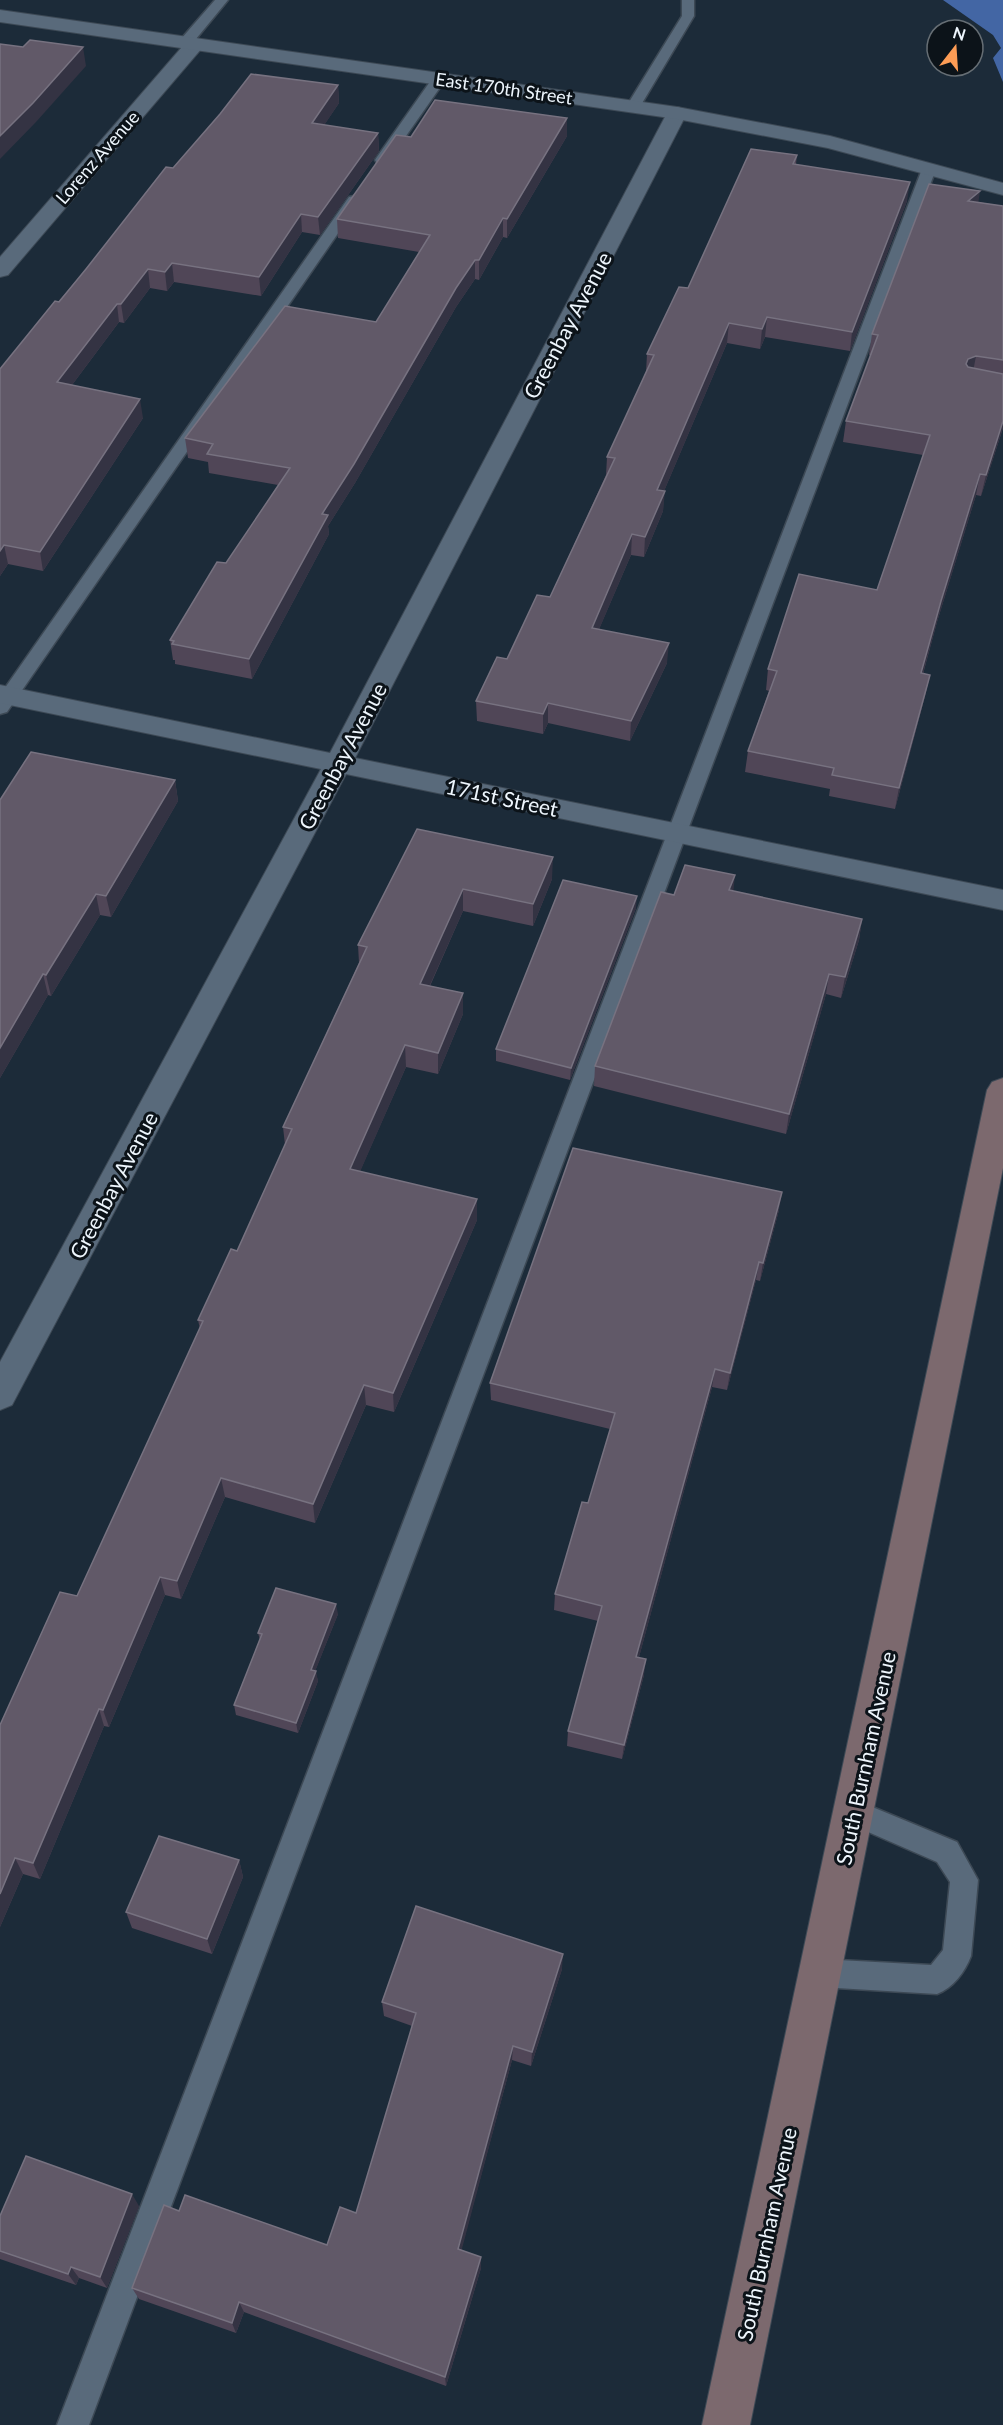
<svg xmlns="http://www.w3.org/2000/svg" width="1003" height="2425" viewBox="0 0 1003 2425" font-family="Lato,sans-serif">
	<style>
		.water { fill: #4366a4 }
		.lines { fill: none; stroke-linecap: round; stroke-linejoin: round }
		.service-casing { stroke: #3d4955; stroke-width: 3 }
		.minor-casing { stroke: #3d4955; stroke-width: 2 }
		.tertiary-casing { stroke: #3d4955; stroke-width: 2 }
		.secondary-casing { stroke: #3d4955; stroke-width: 2 }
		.service { fill: #596a7b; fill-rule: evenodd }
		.minor { fill: #596a7b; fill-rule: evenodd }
		.tertiary { fill: #596a7b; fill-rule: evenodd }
		.secondary { fill: #7c696e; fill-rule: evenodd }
		.wall { fill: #504657 }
		.shaded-wall { fill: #343343 }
		.building { fill: #615968; stroke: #777280; stroke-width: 1.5 }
		.labels { text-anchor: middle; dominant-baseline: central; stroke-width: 6; stroke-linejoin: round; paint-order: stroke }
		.far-street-label { font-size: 18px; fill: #eef6fd; stroke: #0c1319 }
		.street-label { font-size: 21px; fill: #eef6fd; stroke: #0c1319 }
	</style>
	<rect width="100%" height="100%" fill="#1c2b39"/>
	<!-- water -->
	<path class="water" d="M943 0H1003V82L993 58 1001 48 993 35Z"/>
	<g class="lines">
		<!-- service casing -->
		<g class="service-casing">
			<g id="service">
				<path d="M215 0H228L191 45H181L180 42 181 39Z"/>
				<path d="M682 0H694V16L638 110H628L626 107 682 16Z"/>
				<path d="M439 75 446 79 387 163H377L375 160 377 157 434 76Z"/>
				<path d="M929 165 936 169 89 2425H57L922 169Z"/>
				<path d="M354 196 361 200 7 712 0 714V695L349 197Z"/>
				<path d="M853 1799 957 1842 978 1880 971 1956C965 1972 953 1988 937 1994L820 1987 810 1983 806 1973 810 1963 820 1959 931 1965 943 1950 950 1882 937 1862 843 1821 839 1812 843 1803Z"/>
			</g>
		</g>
		<!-- minor casing -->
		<g class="minor-casing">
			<g id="minor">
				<path d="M195 38 202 40 205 44 202 48 8 275 0 277V257L188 40Z"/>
				<path d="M677 107 684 109 687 113 355 758 1003 890V910L346 774 12 1405 0 1410V1362L321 769 0 703V685L330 753 667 113 670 109Z"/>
			</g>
		</g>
		<!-- tertiary casing -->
		<g class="tertiary-casing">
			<path id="tertiary" d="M0 10 677 107 830 136 1003 183V195L828 148 677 119 0 22Z"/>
		</g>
		<!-- secondary casing -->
		<g class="secondary-casing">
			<path id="secondary" d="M1003 1078V1168L750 2425H702L987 1090 992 1082Z"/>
		</g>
		<!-- service -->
		<use href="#service" class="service"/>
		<!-- minor -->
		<use href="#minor" class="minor"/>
		<!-- tertiary -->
		<use href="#tertiary" class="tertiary"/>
		<!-- secondary -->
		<use href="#secondary" class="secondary"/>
	</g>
	<!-- wall -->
	<g class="wall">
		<path d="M338 85 339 103 324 125 378 133 379 151 320 235 302 232 261 296 174 282 167 291 150 288 124 323 119 322 72 385 143 418 43 571 8 564 0 576V369L173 168Z"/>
		<path d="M567 136 507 238 503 237 479 280 475 279 456 307 355 483 328 526 329 534 252 679 175 664V660H173L170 640 226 563 278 485 209 473 208 462 188 458 185 438 376 322 419 252 338 238 337 219 411 137Z"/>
		<path d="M797 155 796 164 907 201 850 351 765 337 760 349 727 343 664 491 663 511 644 557 631 555 599 629 667 663 630 741 548 723 543 734 477 721 476 701 550 597 606 475 607 457 646 372 647 354 688 288Z"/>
		<path d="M978 202 1003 206V428L981 496 976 495 937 622 923 674 930 675 925 696 895 809 829 796 830 789 745 772 748 751 769 691 766 690 768 669 877 590 923 455 843 442 846 421 871 355H869L872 334Z"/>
		<path d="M175 780 178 801 111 917 100 915 51 996 48 995 0 1078V800Z"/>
		<path d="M417 829 552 879 533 926 463 911 430 986 463 993V1014L438 1074 406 1067 360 1171 477 1220 394 1412 366 1405 315 1523 225 1497 181 1599 165 1595 109 1727 104 1726 40 1879 23 1874 0 1927V1725L77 1596 200 1329 198 1320 237 1251 285 1145 283 1127 359 963 358 945Z"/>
		<path d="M733 891 862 919 859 940 841 998 826 994 786 1134 594 1086 595 1066 674 895Z"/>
		<path d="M636 908 570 1080 496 1061V1049Z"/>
		<path d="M779 1210 760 1281 756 1280 727 1390 712 1387 639 1657 644 1675 622 1759 567 1746 568 1731 598 1621 554 1610 555 1594 588 1503 610 1429 491 1400 490 1383Z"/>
		<path d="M338 1614 315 1671 318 1681 298 1733 236 1715 234 1705 260 1640 258 1633Z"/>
		<path d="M239 1860 243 1877 212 1954 132 1928 126 1912Z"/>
		<path d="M562 1969 531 2066 512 2060 461 2250 481 2257V2268L446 2386 244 2312 236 2333 139 2299 132 2288 179 2211 327 2245 356 2213 412 2026 384 2016 382 2002Z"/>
		<path d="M139 2206 107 2288 79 2278 76 2285 0 2259V2216Z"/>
	</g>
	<!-- shaded-wall -->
	<g class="shaded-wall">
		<path d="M83 47 86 66 36 122 0 159V136Z"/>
		<path d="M338 85 339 103 313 142 312 123Z"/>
		<path d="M567 118V136L507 238V219Z"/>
		<path d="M378 133 379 151 320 235 318 217Z"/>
		<path d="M910 182 907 201 850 351 852 332Z"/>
		<path d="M980 191 977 212 968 201Z"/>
		<path d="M301 214 302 232 261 296 259 277Z"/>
		<path d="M503 218V237L479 280V260Z"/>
		<path d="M475 260V279L456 307 355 483 328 526 329 534 252 679 249 659 322 514 456 288Z"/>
		<path d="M172 263 174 282 167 291 165 272Z"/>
		<path d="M148 269 150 288 124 323 121 304Z"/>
		<path d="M117 304 119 322 60 401 57 382Z"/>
		<path d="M767 317 765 337 760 349 762 329Z"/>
		<path d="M729 323 727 343 656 510 657 490Z"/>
		<path d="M976 356 972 377 966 364 968 359Z"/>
		<path d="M140 399 143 418 43 571 40 552Z"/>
		<path d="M1003 421V428L981 496 986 475Z"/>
		<path d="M980 474 976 495 937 622 917 695 921 673 941 601Z"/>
		<path d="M665 491 663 511 644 557 645 537Z"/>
		<path d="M632 534 631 555 591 648 592 628Z"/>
		<path d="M4 545 8 564 0 576V551Z"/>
		<path d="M669 643 667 663 630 741 631 721Z"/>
		<path d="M930 675 925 696 895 809 899 788Z"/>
		<path d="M548 703V723L543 734V714Z"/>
		<path d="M175 780 178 801 111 917 106 896Z"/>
		<path d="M553 857 552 879 533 926V904Z"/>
		<path d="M735 875 733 895 729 890Z"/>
		<path d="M463 889V911L421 1005 420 984Z"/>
		<path d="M96 894 100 915 51 996 46 975Z"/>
		<path d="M637 896 636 908 570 1080 571 1068Z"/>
		<path d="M862 919 859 940 841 998 845 977Z"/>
		<path d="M43 974 48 995 0 1078V1048Z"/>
		<path d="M829 974 826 994 786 1134 789 1114Z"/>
		<path d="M463 993V1014L438 1074V1053Z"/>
		<path d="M405 1045 406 1067 352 1190 350 1169Z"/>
		<path d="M782 1192 779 1210 760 1281 763 1263Z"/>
		<path d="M477 1199V1220L394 1412 393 1393Z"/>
		<path d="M759 1262 756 1280 727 1390 730 1373Z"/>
		<path d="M715 1369 712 1387 635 1672 636 1657Z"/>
		<path d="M364 1385 366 1405 315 1523 313 1504Z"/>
		<path d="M221 1478 225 1497 181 1599 177 1581Z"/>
		<path d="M160 1577 165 1595 109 1727 103 1710Z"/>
		<path d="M336 1604 338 1614 312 1679 311 1670Z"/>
		<path d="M646 1659 644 1675 622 1759 624 1745Z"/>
		<path d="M316 1671 318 1681 298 1733 296 1723Z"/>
		<path d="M99 1709 104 1726 40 1879 33 1863Z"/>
		<path d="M15 1858 23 1874 0 1927V1894Z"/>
		<path d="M239 1860 243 1877 212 1954 207 1939Z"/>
		<path d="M563 1954 562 1969 531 2066 532 2052Z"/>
		<path d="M513 2046 512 2060 459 2260 458 2249Z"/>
		<path d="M132 2194 139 2206 107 2288 100 2277Z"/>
		<path d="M481 2257V2268L446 2386 445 2377Z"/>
		<path d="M71 2267 79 2278 76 2285 68 2274Z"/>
		<path d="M239 2302 244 2312 236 2333 232 2323Z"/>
	</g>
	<!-- building -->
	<g class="building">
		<path d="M30 40 83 47 33 103 0 136V44L23 47Z"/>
		<path d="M251 74 338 85 312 123 378 133 318 217 301 214 259 277 172 263 165 272 148 269 121 304H117L57 382 140 399 40 552 4 545 0 551V369L55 301 59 302 86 269 166 167 173 168 220 114Z"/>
		<path d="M435 100 567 118 507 219 503 218 479 260H475L456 288 354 464 322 514 328 515 249 659 172 644 174 641 170 640 217 562 226 563 290 468 207 454 213 444 185 438 285 306 376 322 430 235 337 219 396 135 411 137Z"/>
		<path d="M751 149 797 155 793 164 910 182 852 332 767 317 762 329 729 323 657 490 665 491 645 537 632 534 592 628 669 643 631 721 548 703 543 714 476 701 497 657 507 659 537 595 550 597 615 458 607 457 654 355 647 354 679 287 688 288Z"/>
		<path d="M929 184 980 191 968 201 1003 206V360L976 356 968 359 966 364 968 367 1003 374V421L986 475 980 474 941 601 921 673 930 675 899 788 832 775 834 768 748 751 777 671 768 669 799 574 877 590 930 435 846 421 878 335 872 334Z"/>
		<path d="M31 752 175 780 106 896 96 894 46 975 43 974 0 1048V800Z"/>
		<path d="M417 829 553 857 533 904 463 889 420 984 463 993 438 1053 405 1045 350 1169 477 1199 393 1393 364 1385 313 1504 221 1478 177 1581 160 1577 103 1710 99 1709 33 1863 15 1858 0 1894V1725L60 1592 77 1596 203 1321 198 1320 231 1249 237 1251 292 1129 283 1127 367 947 358 945Z"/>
		<path d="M685 865 735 875 729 890 862 919 845 977 829 974 789 1114 595 1066 661 892 674 895Z"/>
		<path d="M563 880 637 896 571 1068 496 1049Z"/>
		<path d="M573 1148 782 1192 763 1263 759 1262 730 1373 715 1369 636 1657 646 1659 624 1745 568 1731 602 1606 555 1594 582 1502 588 1503 615 1413 490 1383Z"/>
		<path d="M276 1588 336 1604 311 1670 316 1671 296 1723 234 1705 262 1634 258 1633Z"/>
		<path d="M159 1836 239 1860 207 1939 126 1912Z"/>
		<path d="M416 1906 563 1954 532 2052 513 2046 458 2249 481 2257 445 2377 239 2302 232 2323 132 2288 164 2205 179 2211 185 2195 327 2245 340 2207 356 2213 416 2013 382 2002Z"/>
		<path d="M26 2156 132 2194 100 2277 71 2267 68 2274 0 2251V2216Z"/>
	</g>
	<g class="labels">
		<!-- far-street labels -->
		<g class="far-street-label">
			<text transform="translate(504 88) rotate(8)">East 170th Street</text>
			<text transform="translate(97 157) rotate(-49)">Lorenz Avenue</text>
		</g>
		<!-- street labels -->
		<g class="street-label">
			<text transform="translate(567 325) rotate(-62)">Greenbay Avenue</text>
			<text transform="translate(342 756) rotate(-62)">Greenbay Avenue</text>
			<text transform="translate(502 797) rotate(12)">171st Street</text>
			<text transform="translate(113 1185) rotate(-62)">Greenbay Avenue</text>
			<text transform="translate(865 1758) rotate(-78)">South Burnham Avenue</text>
			<text transform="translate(766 2234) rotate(-78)">South Burnham Avenue</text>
		</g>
	</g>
	<!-- north arrow -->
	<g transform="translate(955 48) rotate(17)"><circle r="28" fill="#0c1319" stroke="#666e74" stroke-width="1.5"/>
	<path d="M0-4.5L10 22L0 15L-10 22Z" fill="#fd9c55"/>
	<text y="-9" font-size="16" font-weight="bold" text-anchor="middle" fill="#eef6fd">N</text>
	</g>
</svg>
